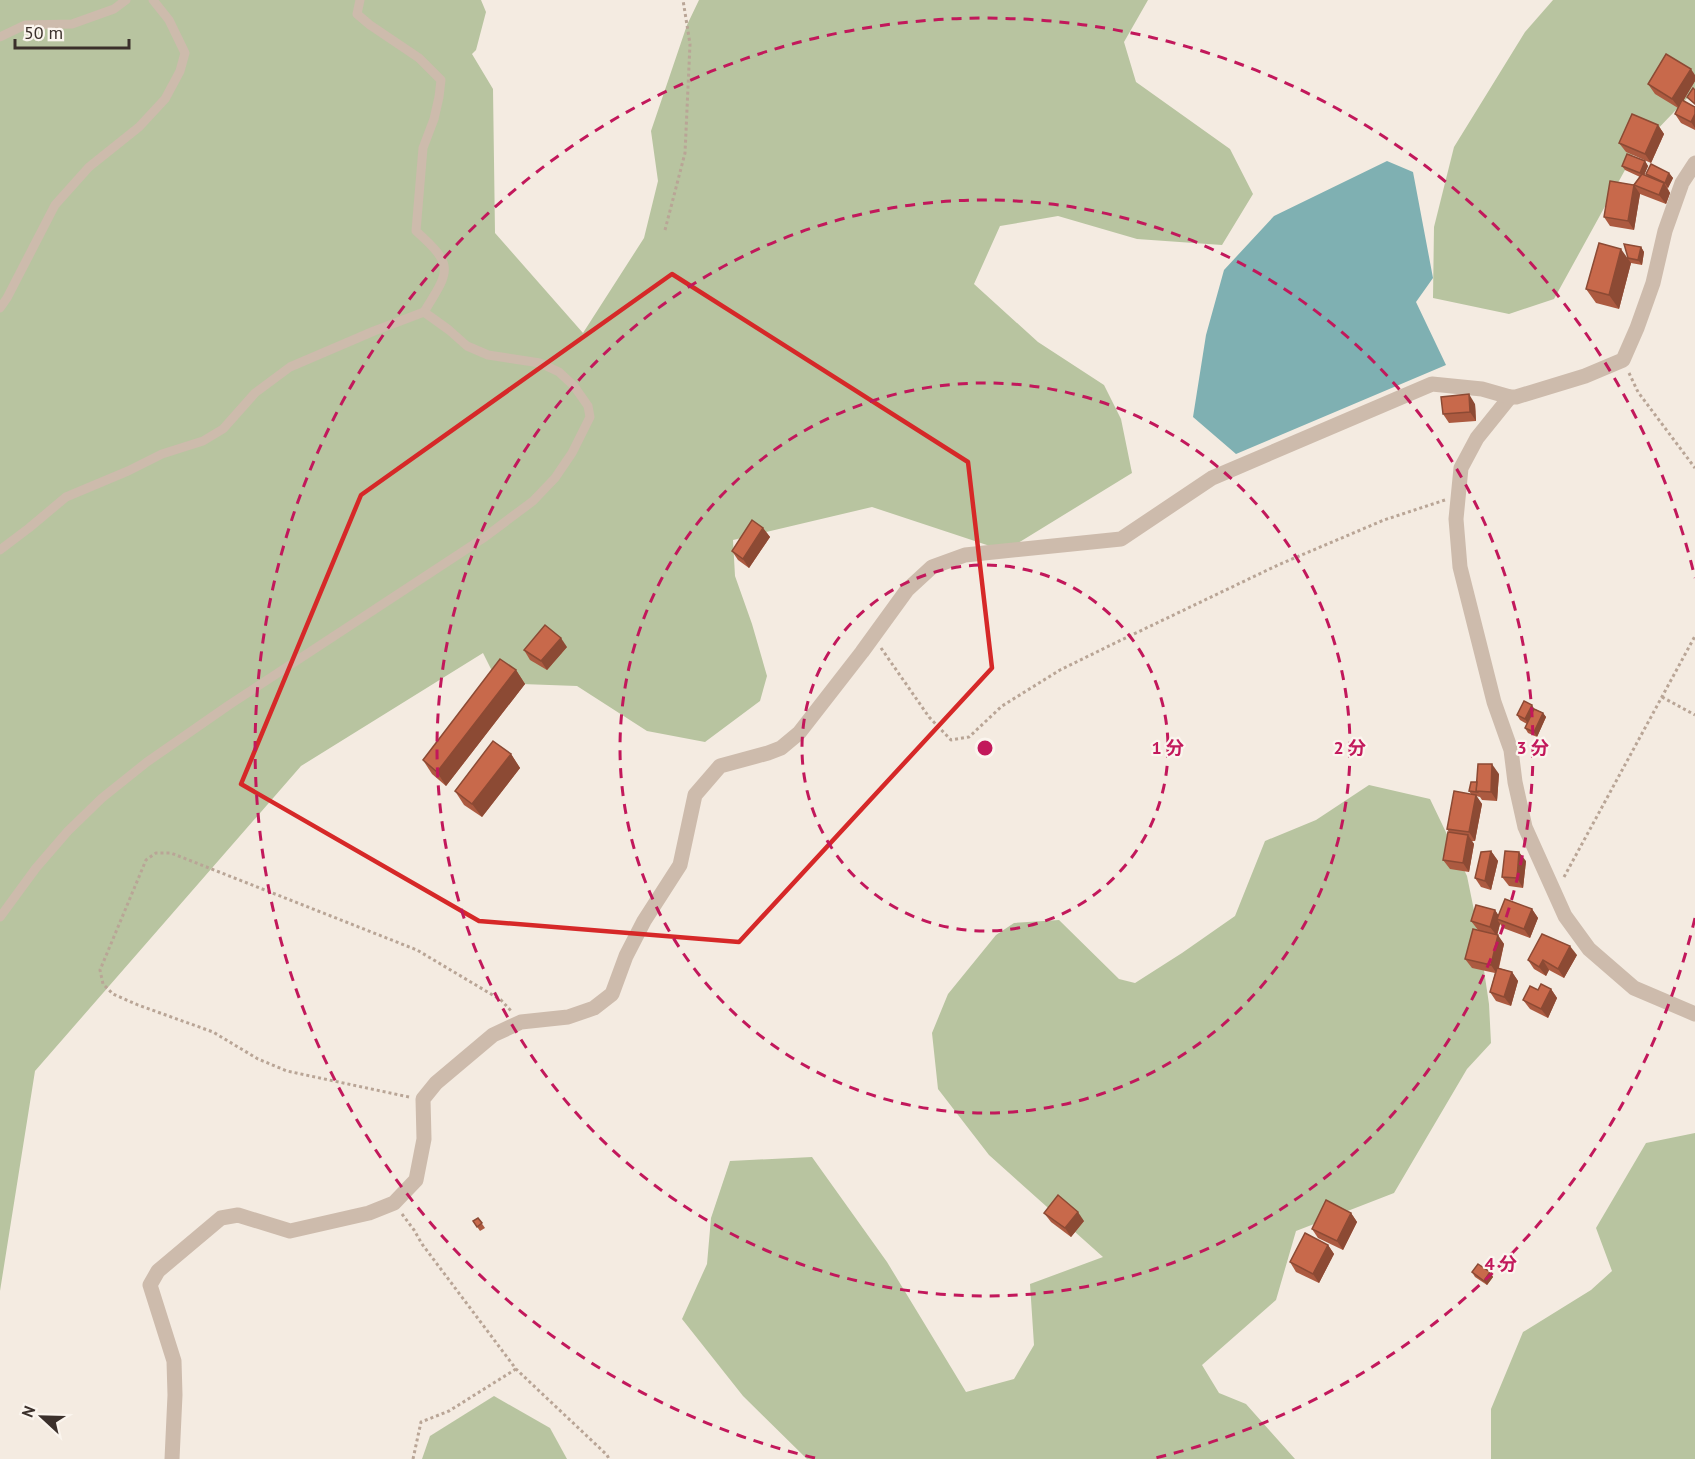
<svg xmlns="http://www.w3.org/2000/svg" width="1695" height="1459" viewBox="0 0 1695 1459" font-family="'PT Sans','Noto Sans JP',sans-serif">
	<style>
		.green { fill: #b8c4a0 }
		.water { fill: #7fb0b2 }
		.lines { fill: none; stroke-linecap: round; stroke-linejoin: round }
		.path { stroke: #b9a596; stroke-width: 3; stroke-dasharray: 3 3; stroke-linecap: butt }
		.lane { stroke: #cdbbac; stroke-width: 9 }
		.street { stroke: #cdbbac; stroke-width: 15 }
		.wall { fill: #ac5a40 }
		.shaded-wall { fill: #8c4a34 }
		.building { fill: #c8694b; stroke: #8c4a34; stroke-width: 1.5 }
		.marked { fill: none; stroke: #d62828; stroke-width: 4.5; stroke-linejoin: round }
		.ring { fill: none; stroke: #c2185b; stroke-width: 3; stroke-dasharray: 10 8 }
		.centre { fill: #c2185b; stroke: #fbf5ee; stroke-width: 3 }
		.ring-label { font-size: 18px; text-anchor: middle; font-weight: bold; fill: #c2185b; stroke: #fbf5ee; stroke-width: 4.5; stroke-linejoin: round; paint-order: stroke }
	</style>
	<rect width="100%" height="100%" fill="#f4ebe1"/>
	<!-- green -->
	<g class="green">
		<path d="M0 0H481L486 12 476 50 472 54 493 89 495 233 583 333 644 238 658 181 651 131 687 25 699 0H1148L1124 42 1136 82 1230 149 1253 194 1222 245 1137 239 1058 216 1000 226 974 284 1038 342 1104 385 1121 419 1132 473 1005 551 872 507 733 540 735 576 752 624 767 676 760 701 705 742 647 731 577 686 498 683 483 653 301 766 35 1071 0 1291Z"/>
		<path d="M1553 0H1695V90L1630 158 1625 170 1554 299 1509 314 1433 298 1434 227 1454 147 1525 32Z"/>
		<path d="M1369 785 1430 799 1467 876 1478 930 1489 1004 1491 1043 1467 1069 1394 1193 1296 1231 1276 1300 1202 1365 1219 1393 1246 1404 1295 1459H807L743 1396 682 1319 707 1264 711 1218 730 1161 812 1157 887 1262 966 1392 1014 1379 1034 1345 1030 1284 1103 1257 989 1155 938 1089 932 1033 948 994 996 935 1014 923 1059 920 1119 979 1135 983 1182 953 1235 916 1265 841 1316 820Z"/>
		<path d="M1695 1133V1459H1491V1409L1523 1332 1591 1290 1612 1271 1596 1228 1646 1143Z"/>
		<path d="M494 1396 550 1428 567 1459H422L430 1436Z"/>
	</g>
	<!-- water -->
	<path class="water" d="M1387 161 1413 172 1433 278 1416 302 1446 365 1236 454 1193 417 1206 335 1224 270 1274 216Z"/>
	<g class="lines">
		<!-- path -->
		<g class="path">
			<path d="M665 230 685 153 690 44 683 0"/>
			<path d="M1629 373 1638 392 1695 468"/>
			<path d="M881 648 929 717 951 740 969 737 1002 706 1060 670 1115 643 1278 565 1384 520 1445 500"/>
			<path d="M1662 697 1695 715"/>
			<path d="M1564 877 1695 636"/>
			<path d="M409 1097 287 1071 258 1059 213 1032 138 1005 113 994 103 984 100 970 146 860 156 853H171L417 950 501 1000 512 1012"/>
			<path d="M402 1214 414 1230 422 1244 516 1369 607 1455 609 1459"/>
			<path d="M413 1459 421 1422 449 1411 516 1369"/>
		</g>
		<!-- lane -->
		<g class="lane">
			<path d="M360 0 357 14 370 25 419 58 441 80 439 97 434 119 423 148 416 231C455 266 450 270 424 312"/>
			<path d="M0 37 25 25 72 24 114 9 126 0"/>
			<path d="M0 308 7 298 55 205 89 167 139 127 165 99 180 71 185 53 169 20 153 0"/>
			<path d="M0 550 29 528 66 497 128 471 162 454 203 441 223 429 255 393 290 367 374 331 424 312 449 330 467 346 488 355 540 363 559 372 574 386 588 406 590 417 572 453 555 478 533 501 485 537 229 705 147 762 102 798 68 831 36 868 0 917"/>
		</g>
		<!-- street -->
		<g class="street">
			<path d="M1510 397 1477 438 1461 468 1456 519 1460 567 1494 702 1511 750 1515 782 1525 827 1565 916 1589 949 1634 988 1695 1014"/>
			<path d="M172 1459 175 1395 174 1361 150 1285 158 1271 221 1218 238 1215 290 1231 369 1213 394 1203 416 1180 424 1139 423 1099 436 1083 493 1035 521 1022 568 1017 594 1008 612 994 626 956 644 921 680 865 695 795 720 766 768 753 781 748 799 733 862 652 907 590 932 567 965 555 1121 539 1212 478 1432 384 1482 389 1510 397H1516L1585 376 1623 360 1637 328 1653 283 1665 231 1682 183 1695 163"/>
		</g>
	</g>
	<!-- wall -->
	<g class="wall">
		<path d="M1695 75V81L1683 101 1695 107V130L1681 123 1675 114 1678 108 1655 94 1648 84Z"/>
		<path d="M1658 125 1664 134 1651 163 1626 152 1619 143Z"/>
		<path d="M1645 161 1648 166 1644 175 1648 177 1646 174 1669 173 1673 178 1668 188 1667 187 1670 193 1666 204 1640 194 1634 230 1610 226 1604 217 1640 177 1625 170 1622 166Z"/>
		<path d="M1641 247 1644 252 1642 265 1631 263 1619 309 1596 303 1586 289Z"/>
		<path d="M1475 404 1476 421 1449 423 1443 414Z"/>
		<path d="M763 528 770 537 749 568 738 560 732 551Z"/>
		<path d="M567 647 547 670 530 660 524 650Z"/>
		<path d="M516 670 525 684 446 786 432 774 423 760Z"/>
		<path d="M1535 709 1543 713 1546 717 1537 737 1528 733 1525 728 1527 724 1520 720 1517 715Z"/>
		<path d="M511 754 520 768 482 817 464 805 455 791Z"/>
		<path d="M1499 774 1497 801 1482 800 1480 797 1476 796 1482 804 1475 841H1472L1474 844 1469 872 1450 869 1443 860 1449 832 1447 829 1471 794 1469 791 1477 782Z"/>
		<path d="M1491 851 1498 861 1491 890 1481 887 1475 878Z"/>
		<path d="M1526 861 1523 888 1509 886 1502 877Z"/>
		<path d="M1532 909 1538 918 1530 938 1503 928 1500 924 1497 935 1504 944 1499 968 1512 972 1518 981 1511 1006 1496 1001 1490 992 1495 973 1472 968 1465 959 1478 930 1471 921 1495 910 1498 915Z"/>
		<path d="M1577 955 1564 978 1549 970 1546 976 1534 969 1528 960Z"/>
		<path d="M1551 989 1557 998 1548 1018 1530 1009 1523 1000 1538 990Z"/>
		<path d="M1044 1213 1084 1221 1071 1237 1051 1222Z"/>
		<path d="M1351 1213 1357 1222 1343 1250 1318 1238 1312 1229Z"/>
		<path d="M478 1218 485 1228 480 1231 473 1221Z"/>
		<path d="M1328 1245 1334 1254 1319 1283 1296 1272 1290 1262Z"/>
		<path d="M1472 1272H1490L1493 1277 1487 1285 1475 1277Z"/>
	</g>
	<!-- shaded-wall -->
	<g class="shaded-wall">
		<path d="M1691 69 1695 75V81L1679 108 1672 99Z"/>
		<path d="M1695 114V128L1691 122Z"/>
		<path d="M1658 125 1664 134 1651 163 1645 154Z"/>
		<path d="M1645 161 1648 166 1643 178 1640 173Z"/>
		<path d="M1669 173 1673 178 1668 188 1665 183Z"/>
		<path d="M1664 183 1670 193 1666 204 1659 195Z"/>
		<path d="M1634 185 1640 194 1634 230 1628 221Z"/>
		<path d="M1641 247 1644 252 1642 265 1638 260Z"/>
		<path d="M1621 249 1631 263 1619 309 1609 295Z"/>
		<path d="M1469 394 1475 404 1476 421 1470 412Z"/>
		<path d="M763 528 770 537 749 568 743 559Z"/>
		<path d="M561 638 567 647 547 670 541 661Z"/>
		<path d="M516 670 525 684 446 786 437 772Z"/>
		<path d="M1532 705 1535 710 1528 724 1525 719Z"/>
		<path d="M1543 713 1546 717 1537 737 1534 732Z"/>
		<path d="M511 754 520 768 482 817 472 804Z"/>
		<path d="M1492 764 1499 774 1497 801 1491 792Z"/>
		<path d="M1476 795 1482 804 1475 841 1469 832Z"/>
		<path d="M1468 835 1474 844 1469 872 1463 863Z"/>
		<path d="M1491 851 1498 861 1491 890 1485 881Z"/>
		<path d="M1519 852 1526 861 1523 888 1517 878Z"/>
		<path d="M1532 909 1538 918 1530 938 1524 929Z"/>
		<path d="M1495 910 1501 919H1497L1500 924 1497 936 1490 927Z"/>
		<path d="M1498 935 1504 944 1497 974 1491 965Z"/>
		<path d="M1570 946 1577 955 1564 978 1558 969Z"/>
		<path d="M1543 960 1549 970 1546 976 1539 967Z"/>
		<path d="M1512 972 1518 981 1511 1006 1504 997Z"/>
		<path d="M1551 989 1557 998 1548 1018 1541 1009Z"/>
		<path d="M1078 1212 1084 1221 1071 1237 1065 1228Z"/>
		<path d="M1351 1213 1357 1222 1343 1250 1337 1241Z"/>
		<path d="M1328 1245 1334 1254 1319 1283 1313 1274Z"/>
		<path d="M1490 1272 1493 1277 1487 1285 1484 1281Z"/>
	</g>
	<!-- building -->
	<g class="building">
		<path d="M1666 54 1691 69 1672 99 1648 84Z"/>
		<path d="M1693 88 1695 90V104L1687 97Z"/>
		<path d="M1682 100 1695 107V114L1691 122 1675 114Z"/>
		<path d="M1632 114 1658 125 1645 154 1619 143Z"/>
		<path d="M1627 154 1645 161 1640 173 1622 166Z"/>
		<path d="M1651 164 1669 173 1665 183 1646 174Z"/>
		<path d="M1642 174 1664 183 1659 195 1634 185Z"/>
		<path d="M1610 181 1634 185 1628 221 1604 217Z"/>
		<path d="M1599 243 1621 249 1609 295 1586 289Z"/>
		<path d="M1624 244 1641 247 1638 260 1628 258Z"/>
		<path d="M1469 394 1470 412 1443 414 1441 397Z"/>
		<path d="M752 520 763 528 743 559 732 551Z"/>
		<path d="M545 625 561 638 541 661 524 650Z"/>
		<path d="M500 659 516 670 437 772 423 760Z"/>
		<path d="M1524 701 1532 705 1525 719 1517 715Z"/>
		<path d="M1534 709 1543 713 1534 732 1525 728Z"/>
		<path d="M493 741 511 754 472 804 455 791Z"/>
		<path d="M1478 764H1492L1491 792 1476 791Z"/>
		<path d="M1471 782H1477L1476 791 1477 792 1469 791Z"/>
		<path d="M1454 791 1476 795 1469 832 1447 829Z"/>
		<path d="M1448 832 1468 835 1463 863 1443 860Z"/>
		<path d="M1491 851 1485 881 1475 878 1481 852Z"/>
		<path d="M1505 851 1519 852 1517 878 1502 877Z"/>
		<path d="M1505 899 1532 909 1524 929 1497 919Z"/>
		<path d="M1476 905 1495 910 1490 927 1471 921Z"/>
		<path d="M1473 929 1498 935 1491 965 1465 959Z"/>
		<path d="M1542 934 1570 946 1558 969 1543 960 1539 967 1528 960Z"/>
		<path d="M1497 968 1512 972 1504 997 1490 992Z"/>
		<path d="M1541 984 1551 989 1541 1009 1523 1000 1530 986 1538 990Z"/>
		<path d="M1058 1195 1078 1212 1065 1228 1044 1213Z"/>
		<path d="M1326 1200 1351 1213 1337 1241 1312 1229Z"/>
		<path d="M478 1218 482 1223 477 1227 473 1221Z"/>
		<path d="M1305 1233 1328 1245 1313 1274 1290 1262Z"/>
		<path d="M1478 1264 1490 1272 1484 1281 1472 1272Z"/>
	</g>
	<!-- marked area -->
	<path class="marked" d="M672 274 968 462 992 668 739 942 479 921 241 784 361 495Z"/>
	<!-- distance rings -->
	<g class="ring">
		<circle cx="985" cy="748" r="183"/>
		<circle cx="985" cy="748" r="365"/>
		<circle cx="985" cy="748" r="548"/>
		<path d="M1695 918A730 730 0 0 1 1155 1458M815 1458A730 730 0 1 1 1695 578"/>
	</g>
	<circle cx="985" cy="748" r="9" class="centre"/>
	<g class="ring-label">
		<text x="1168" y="754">1 分</text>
		<text x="1350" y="754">2 分</text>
		<text x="1533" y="754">3 分</text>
		<text x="1501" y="1270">4 分</text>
	</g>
	<!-- north arrow -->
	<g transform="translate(42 1417) rotate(292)" stroke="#fbf5ee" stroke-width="4.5" paint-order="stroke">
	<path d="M0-4.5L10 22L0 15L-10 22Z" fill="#3b302b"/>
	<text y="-9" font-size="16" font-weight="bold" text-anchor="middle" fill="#3b302b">N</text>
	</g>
	<!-- scale -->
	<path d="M15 39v9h114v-9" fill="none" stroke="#3b302b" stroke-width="3"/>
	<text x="24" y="39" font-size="18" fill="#3b302b" stroke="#fbf5ee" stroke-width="4.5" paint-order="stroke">50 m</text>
</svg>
